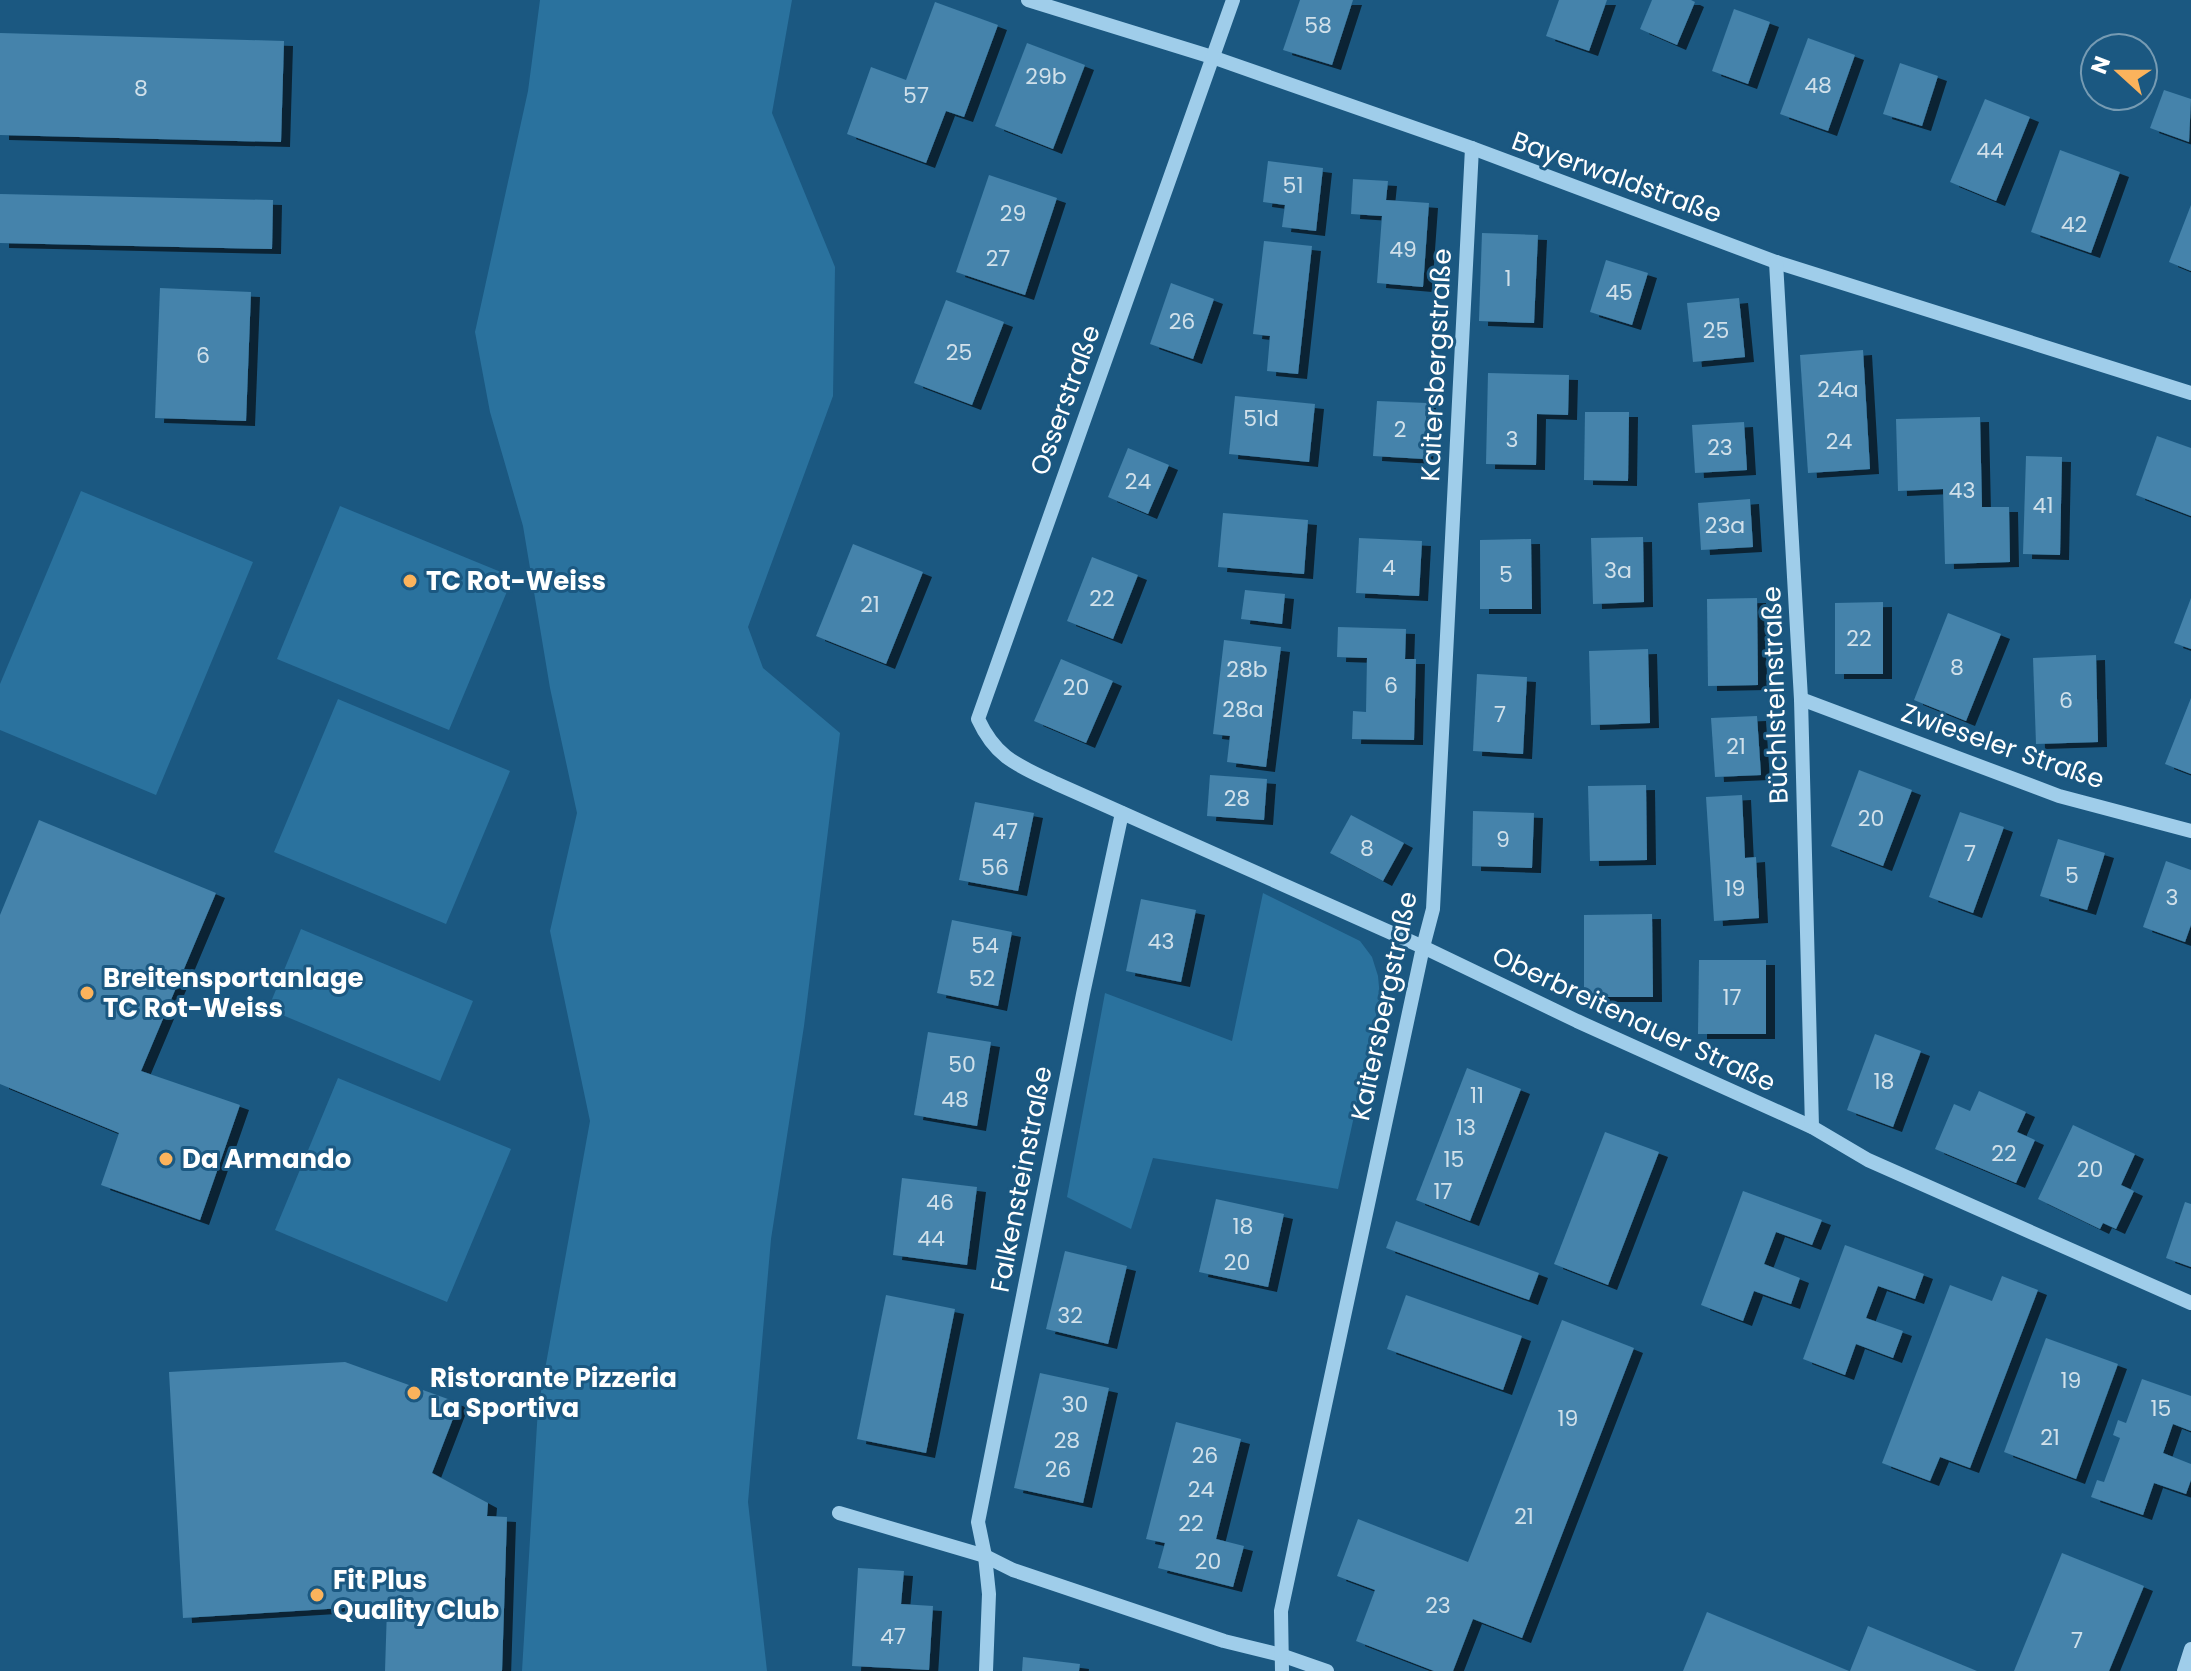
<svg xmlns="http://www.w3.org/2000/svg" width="2191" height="1671" viewBox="0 0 2191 1671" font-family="Poppins,sans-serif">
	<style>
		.green { fill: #2a729e }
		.building { fill: #4483ab; filter: url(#shadow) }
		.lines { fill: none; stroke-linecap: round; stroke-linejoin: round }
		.minor { stroke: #9fcdea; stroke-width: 14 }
		.poi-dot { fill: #fbb35c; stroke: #1b5881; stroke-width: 3 }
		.labels { text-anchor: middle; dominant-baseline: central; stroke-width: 6; stroke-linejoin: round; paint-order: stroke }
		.number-label { font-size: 22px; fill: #d0e0ea }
		.street-label { font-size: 26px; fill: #fff; stroke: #1b5881 }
		.poi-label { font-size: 26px; font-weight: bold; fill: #fff; stroke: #1b5881; text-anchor: start }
	</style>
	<defs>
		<filter id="shadow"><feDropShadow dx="9" dy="5" stdDeviation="0" flood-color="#0009"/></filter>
	</defs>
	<rect width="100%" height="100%" fill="#1b5881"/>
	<!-- green -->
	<g class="green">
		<path d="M540 0H792L772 113 835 267 833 396 748 627 763 668 840 733 804 1026 771 1239 748 1502 767 1671H522L538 1408 590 1121 550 931 577 813 550 688 523 526 490 412 475 332 528 91Z"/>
		<path d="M81 491 253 562 156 795 0 730V684Z"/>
		<path d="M340 506 513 577 449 730 277 659Z"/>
		<path d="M338 699 510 771 446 924 274 852Z"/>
		<path d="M1263 893 1360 941 1372 957 1378 976 1380 998 1338 1189 1153 1158 1131 1229 1067 1197 1105 993 1232 1041Z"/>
		<path d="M301 929 473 1001 440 1081 268 1009Z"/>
		<path d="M338 1078 511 1149 447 1302 275 1230Z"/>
	</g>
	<!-- building -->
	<g class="building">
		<path d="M1300 0H1353L1332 65 1283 50Z"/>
		<path d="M1559 0H1607L1589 51 1546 36Z"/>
		<path d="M1652 0H1691L1695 2 1677 45 1640 29Z"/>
		<path d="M935 2 998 25 964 117 946 111 926 163 847 134 871 67 906 80Z"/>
		<path d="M1734 9 1770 22 1748 84 1712 71Z"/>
		<path d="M0 33 284 41 281 142 0 135Z"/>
		<path d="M1808 38 1855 55 1828 131 1780 114Z"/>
		<path d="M1027 43 1085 65 1053 149 995 126Z"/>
		<path d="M1900 63 1938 76 1922 126 1883 114Z"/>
		<path d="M2164 90 2191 99 2189 142 2150 128Z"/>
		<path d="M1985 99 2030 117 1996 201 1950 182Z"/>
		<path d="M2060 150 2120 172 2091 253 2031 232Z"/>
		<path d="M1268 161 1323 168 1316 231 1282 227 1285 205 1263 202Z"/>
		<path d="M989 175 1057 198 1025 295 956 272Z"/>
		<path d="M1353 179 1388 181 1386 200 1429 203 1423 287 1377 283 1382 216 1351 214Z"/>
		<path d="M0 194 273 200 272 249 0 243Z"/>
		<path d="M2191 205V271L2169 262Z"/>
		<path d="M1482 233 1538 235 1534 323 1479 321Z"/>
		<path d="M1264 241 1312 246 1298 374 1267 371 1270 336 1253 334Z"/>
		<path d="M1606 260 1648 273 1632 325 1590 312Z"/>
		<path d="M1171 283 1214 299 1193 359 1150 344Z"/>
		<path d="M160 288 251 292 246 421 155 418Z"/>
		<path d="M1739 298 1745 357 1693 362 1687 303Z"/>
		<path d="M946 300 1004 322 972 405 914 383Z"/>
		<path d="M1863 350 1870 469 1808 473 1800 355Z"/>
		<path d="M1488 373 1569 375 1568 415 1537 414 1536 465 1486 464Z"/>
		<path d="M1235 396 1315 404 1309 462 1229 454Z"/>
		<path d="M1377 401 1427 403 1424 459 1373 456Z"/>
		<path d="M1585 412H1629L1628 481 1584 480Z"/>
		<path d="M1980 417 1982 507H2009L2010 562 1945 564 1943 489 1898 491 1896 419Z"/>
		<path d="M1744 422 1747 470 1695 473 1692 425Z"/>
		<path d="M2157 436 2191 448V516L2136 495Z"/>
		<path d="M1128 448 1169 465 1148 514 1108 497Z"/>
		<path d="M2026 456 2062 457 2060 555 2023 554Z"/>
		<path d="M1750 499 1753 547 1701 550 1698 503Z"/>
		<path d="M1223 513 1308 520 1304 574 1218 567Z"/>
		<path d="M1643 537 1644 602 1593 604 1591 538Z"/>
		<path d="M1359 538 1422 541 1419 596 1356 593Z"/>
		<path d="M1531 539 1532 609H1480V540Z"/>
		<path d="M853 544 923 572 886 664 816 636Z"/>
		<path d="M1092 557 1138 575 1113 639 1067 621Z"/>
		<path d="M1245 590 1285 594 1282 624 1241 619Z"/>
		<path d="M1757 598 1758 685 1708 686 1707 599Z"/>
		<path d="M2191 598V649L2174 643Z"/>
		<path d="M1883 602V674H1835V603Z"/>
		<path d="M1948 613 2001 634 1966 721 1914 700Z"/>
		<path d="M1338 627 1406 629 1405 659H1416L1414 740 1352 739 1353 711 1366 712 1367 658 1337 657Z"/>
		<path d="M1224 640 1281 647 1266 767 1227 762 1230 736 1213 734Z"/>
		<path d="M1648 649 1650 723 1591 725 1589 651Z"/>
		<path d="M2096 655 2098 742 2036 744 2033 658Z"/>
		<path d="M1061 659 1113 681 1086 743 1034 721Z"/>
		<path d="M1477 674 1527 677 1523 754 1473 751Z"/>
		<path d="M2191 698V774L2165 764Z"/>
		<path d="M1757 716 1761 775 1715 777 1711 718Z"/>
		<path d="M1859 770 1912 790 1883 866 1831 846Z"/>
		<path d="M1210 775 1267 779 1264 820 1207 816Z"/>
		<path d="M1646 785 1647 860 1590 861 1588 786Z"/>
		<path d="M1742 795 1745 858 1756 857 1759 918 1714 921 1706 797Z"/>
		<path d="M975 802 1034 813 1018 891 959 880Z"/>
		<path d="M1473 811 1534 813 1532 868 1472 866Z"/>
		<path d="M1960 812 2004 827 1973 913 1929 897Z"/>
		<path d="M1351 815 1404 843 1383 881 1330 853Z"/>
		<path d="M39 820 216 893 141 1071 240 1105 200 1220 101 1185 119 1133 0 1084V915Z"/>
		<path d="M2058 839 2105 853 2087 910 2040 896Z"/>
		<path d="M2166 861 2191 870V925L2185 942 2143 927Z"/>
		<path d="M1141 899 1196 910 1181 982 1126 971Z"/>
		<path d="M1652 914 1653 997H1584V915Z"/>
		<path d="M952 920 1012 932 998 1006 937 993Z"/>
		<path d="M1699 960H1766V1034H1698Z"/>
		<path d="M928 1032 991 1042 977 1126 914 1115Z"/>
		<path d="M1875 1034 1921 1051 1893 1127 1847 1110Z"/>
		<path d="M1467 1068 1521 1089 1470 1221 1416 1200Z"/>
		<path d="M1979 1091 2026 1112 2017 1132 2035 1140 2016 1183 1935 1149 1954 1104 1970 1111Z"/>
		<path d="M2073 1125 2135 1154 2121 1185 2134 1191 2116 1229 2103 1223 2100 1229 2038 1199Z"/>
		<path d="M1605 1132 1659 1152 1608 1285 1554 1264Z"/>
		<path d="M902 1178 977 1187 967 1265 893 1255Z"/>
		<path d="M1743 1191 1822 1220 1812 1245 1776 1232 1764 1264 1800 1278 1791 1304 1754 1291 1743 1321 1701 1305Z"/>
		<path d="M1216 1199 1284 1214 1268 1287 1199 1272Z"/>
		<path d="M2185 1202 2191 1204V1267L2166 1258Z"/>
		<path d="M1396 1221 1539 1273 1529 1300 1386 1248Z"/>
		<path d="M1845 1245 1924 1274 1915 1299 1878 1286 1866 1318 1903 1331 1893 1358 1856 1344 1845 1375 1803 1359Z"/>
		<path d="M1065 1251 1127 1266 1108 1344 1046 1329Z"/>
		<path d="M2002 1276 2038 1290 1970 1468 1940 1457 1930 1481 1882 1463 1950 1285 1992 1301Z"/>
		<path d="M886 1295 955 1309 926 1453 857 1439Z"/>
		<path d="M1406 1295 1522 1336 1503 1390 1387 1349Z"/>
		<path d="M1562 1320 1634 1348 1522 1638 1473 1619 1453 1671H1434L1356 1641 1375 1590 1337 1576 1358 1519 1468 1562Z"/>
		<path d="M2046 1338 2118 1364 2076 1479 2004 1452Z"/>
		<path d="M345 1362 459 1403 432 1473 488 1503 487 1516 507 1517 502 1671H385L387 1608 359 1607 183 1618 169 1372Z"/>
		<path d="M1040 1373 1109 1388 1083 1503 1014 1488Z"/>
		<path d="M2142 1379 2191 1396V1431L2173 1424 2163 1453 2191 1464V1480L2186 1494 2154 1483 2143 1515 2091 1497 2097 1480 2104 1482 2120 1438 2113 1435 2118 1420 2126 1423Z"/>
		<path d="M1176 1422 1241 1439 1216 1539 1244 1546 1233 1587 1158 1568 1165 1543 1146 1539Z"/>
		<path d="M2062 1553 2144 1586 2109 1671H2014Z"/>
		<path d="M858 1568 904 1571 901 1604 933 1606 929 1670 852 1666Z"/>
		<path d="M1707 1612 1849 1671H1683Z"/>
		<path d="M1868 1626 1977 1671H1850Z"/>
		<path d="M1023 1657 1080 1664 1079 1671H1022Z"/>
	</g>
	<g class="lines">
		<!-- minor -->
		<g class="minor">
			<path d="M1028 0 1212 57 1472 148 1776 262 2191 393"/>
			<path d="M1233 0 978 719C996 758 1017 765 1055 783L1423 947 1577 1021 1812 1127 1868 1160 2191 1303"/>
			<path d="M1776 262 1801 699 1812 1127"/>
			<path d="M1801 699 2059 796 2191 831"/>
			<path d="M839 1513 985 1556 1013 1570 1224 1641 1281 1655 1327 1671"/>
			<path d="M986 1671 989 1594 985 1556 978 1522 1083 994 1122 813"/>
			<path d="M1282 1671 1281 1611 1423 947 1433 909 1472 148"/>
			<path d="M2184 1671 2191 1649"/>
		</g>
	</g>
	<!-- markers -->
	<g class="poi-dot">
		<circle cx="410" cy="581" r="8"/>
		<circle cx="87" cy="993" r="8"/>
		<circle cx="166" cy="1159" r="8"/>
		<circle cx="414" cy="1393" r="8"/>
		<circle cx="317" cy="1595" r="8"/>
	</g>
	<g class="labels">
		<!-- number labels -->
		<g class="number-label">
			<text x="1318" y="25">58</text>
			<text x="1046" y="76">29b</text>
			<text x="1818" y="85">48</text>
			<text x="141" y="88">8</text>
			<text x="916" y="95">57</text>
			<text x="1990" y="150">44</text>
			<text x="1293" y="185">51</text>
			<text x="1013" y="213">29</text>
			<text x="2074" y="224">42</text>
			<text x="1403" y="249">49</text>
			<text x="998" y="258">27</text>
			<text x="1508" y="278">1</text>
			<text x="1619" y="292">45</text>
			<text x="1182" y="321">26</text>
			<text x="1716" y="330">25</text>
			<text x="959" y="352">25</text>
			<text x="203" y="355">6</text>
			<text x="1838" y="389">24a</text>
			<text x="1261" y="418">51d</text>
			<text x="1400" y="429">2</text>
			<text x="1512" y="439">3</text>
			<text x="1839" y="441">24</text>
			<text x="1720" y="447">23</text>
			<text x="1138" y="481">24</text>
			<text x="1962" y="490">43</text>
			<text x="2043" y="505">41</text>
			<text x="1725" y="525">23a</text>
			<text x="1389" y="567">4</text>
			<text x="1618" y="570">3a</text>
			<text x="1506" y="574">5</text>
			<text x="1102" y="598">22</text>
			<text x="870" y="604">21</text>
			<text x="1859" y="638">22</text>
			<text x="1957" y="667">8</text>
			<text x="1247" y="669">28b</text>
			<text x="1391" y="685">6</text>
			<text x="1076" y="687">20</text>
			<text x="2066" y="700">6</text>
			<text x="1243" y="709">28a</text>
			<text x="1500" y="714">7</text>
			<text x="1736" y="746">21</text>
			<text x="1237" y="798">28</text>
			<text x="1871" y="818">20</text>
			<text x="1005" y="831">47</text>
			<text x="1503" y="839">9</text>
			<text x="1367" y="848">8</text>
			<text x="1970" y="853">7</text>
			<text x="995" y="867">56</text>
			<text x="2072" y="875">5</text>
			<text x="1735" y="888">19</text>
			<text x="2172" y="897">3</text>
			<text x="1161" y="941">43</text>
			<text x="985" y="945">54</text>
			<text x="982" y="978">52</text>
			<text x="1732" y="997">17</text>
			<text x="962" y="1064">50</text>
			<text x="1884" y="1081">18</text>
			<text x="1477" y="1095">11</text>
			<text x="955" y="1099">48</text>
			<text x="1466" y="1127">13</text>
			<text x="2004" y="1153">22</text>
			<text x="1454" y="1159">15</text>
			<text x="2090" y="1169">20</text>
			<text x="1443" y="1191">17</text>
			<text x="940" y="1202">46</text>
			<text x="1243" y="1226">18</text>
			<text x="931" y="1238">44</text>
			<text x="1237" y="1262">20</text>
			<text x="1070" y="1315">32</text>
			<text x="2071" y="1380">19</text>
			<text x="1075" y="1404">30</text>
			<text x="2161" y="1408">15</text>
			<text x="1568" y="1418">19</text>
			<text x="2050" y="1437">21</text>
			<text x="1067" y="1440">28</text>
			<text x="1205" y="1455">26</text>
			<text x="1058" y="1469">26</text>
			<text x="1201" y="1489">24</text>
			<text x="1524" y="1516">21</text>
			<text x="1191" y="1523">22</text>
			<text x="1208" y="1561">20</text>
			<text x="1438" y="1605">23</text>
			<text x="893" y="1636">47</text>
			<text x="2077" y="1640">7</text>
		</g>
		<!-- street labels -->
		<g class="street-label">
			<text transform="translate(1617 177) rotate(20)">Bayerwaldstraße</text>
			<text transform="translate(1436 365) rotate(-87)">Kaitersbergstraße</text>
			<text transform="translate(1065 400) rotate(-70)">Osserstraße</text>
			<text transform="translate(1775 695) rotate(-92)">Büchlsteinstraße</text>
			<text transform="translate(2003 746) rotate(19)">Zwieseler Straße</text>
			<text transform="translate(1384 1006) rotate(-78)">Kaitersbergstraße</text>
			<text transform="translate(1634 1019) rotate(25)">Oberbreitenauer Straße</text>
			<text transform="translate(1021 1179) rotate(-79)">Falkensteinstraße</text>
		</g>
		<!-- poi labels -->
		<g class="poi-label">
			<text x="426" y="581">TC Rot-Weiss</text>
			<text x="103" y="978">Breitensportanlage<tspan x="103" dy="30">TC Rot-Weiss</tspan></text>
			<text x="182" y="1159">Da Armando</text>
			<text x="430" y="1378">Ristorante Pizzeria<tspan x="430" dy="30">La Sportiva</tspan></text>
			<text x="333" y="1580">Fit Plus<tspan x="333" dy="30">Quality Club</tspan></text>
		</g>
	</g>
	<!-- north arrow -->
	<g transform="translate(2119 72) rotate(291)"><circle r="38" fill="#1b5881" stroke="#769bb3" stroke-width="2"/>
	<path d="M0-6L14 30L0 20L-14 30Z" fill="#fbb35c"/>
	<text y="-12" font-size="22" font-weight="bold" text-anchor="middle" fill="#ffffff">N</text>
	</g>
</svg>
